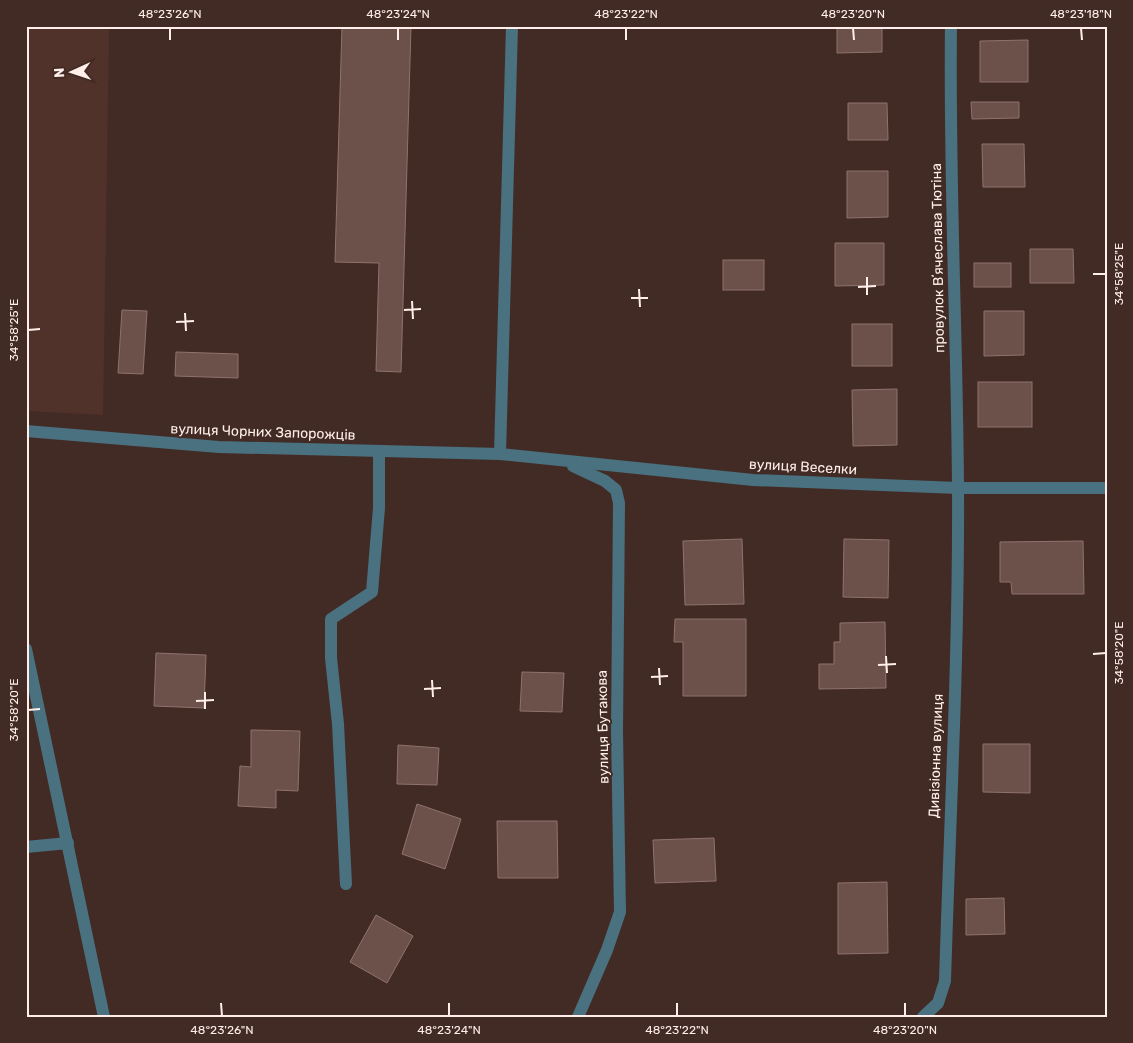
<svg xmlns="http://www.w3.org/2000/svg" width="1133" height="1043" viewBox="0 0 1133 1043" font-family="Rubik,sans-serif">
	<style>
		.built { fill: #51322a }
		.building { fill: #6b514a; stroke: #8f736c }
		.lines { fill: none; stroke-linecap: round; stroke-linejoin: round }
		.minor { stroke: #4a7180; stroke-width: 12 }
		.ticks { fill: none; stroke: #ffeeea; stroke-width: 2 }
		.labels { text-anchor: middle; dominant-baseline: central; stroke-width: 4; stroke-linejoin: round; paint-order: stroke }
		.street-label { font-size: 14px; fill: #ffeeea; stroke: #432b25 }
		.neatline { fill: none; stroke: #ffeeea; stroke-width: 2 }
		.ticks-label { font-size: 12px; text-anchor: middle; fill: #ffeeea }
	</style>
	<rect width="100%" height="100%" fill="#432b25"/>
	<!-- built -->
	<path class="built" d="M26 26H109L103 415 26 411Z"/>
	<!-- building -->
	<g class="building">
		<path d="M342 26H411L401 372 376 371 379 263 335 262Z"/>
		<path d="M837 26H882V52L837 53Z"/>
		<path d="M1028 40V82H980V41Z"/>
		<path d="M971 102H1019V118L972 119Z"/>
		<path d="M848 103H887L888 140H848Z"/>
		<path d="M982 144H1024L1025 187H983Z"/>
		<path d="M847 171H888V217L847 218Z"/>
		<path d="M835 243H884V285L835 286Z"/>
		<path d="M1030 249H1073L1074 283H1030Z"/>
		<rect x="723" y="260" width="41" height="30"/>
		<rect x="974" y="263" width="37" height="24"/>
		<path d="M122 310 147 311 143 374 118 373Z"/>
		<path d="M984 311H1024V355L984 356Z"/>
		<rect x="852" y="324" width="40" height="42"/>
		<path d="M176 352 238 354V378L175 376Z"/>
		<rect x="978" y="382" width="54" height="45"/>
		<path d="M897 389V445L853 446 852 390Z"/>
		<path d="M742 539 744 604 685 605 683 541Z"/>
		<path d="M844 539 889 540 888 598 843 597Z"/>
		<path d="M1083 541 1084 594H1012L1011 582H1000V542Z"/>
		<path d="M675 619H746V696H683V642H674Z"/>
		<path d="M885 622 886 688 819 689V664H834V642H840V623Z"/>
		<path d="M156 653 206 655 204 708 154 706Z"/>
		<path d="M522 672 564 673 562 712 520 711Z"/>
		<path d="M251 730 300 731 298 791 276 790V808L238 806 240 766 251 767Z"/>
		<path d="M983 744H1030V793L983 792Z"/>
		<path d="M398 745 439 748 437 785 397 784Z"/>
		<path d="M417 804 461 819 445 869 402 854Z"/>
		<path d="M497 821H557L558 878H498Z"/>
		<path d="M714 838 716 881 655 883 653 840Z"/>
		<path d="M887 882 888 953 838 954V883Z"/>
		<path d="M1004 898 1005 934 966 935V899Z"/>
		<path d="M376 915 413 936 387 983 350 962Z"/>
	</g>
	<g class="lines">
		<!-- minor -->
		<g class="minor">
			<path d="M26 431 219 447 500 454 753 480 958 488H1107"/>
			<path d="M500 454 512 26"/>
			<path d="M573 466 605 481 616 490 619 503 617 731 620 912 607 950 578 1017"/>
			<path d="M26 649 104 1017"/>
			<path d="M26 847 68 843"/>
			<path d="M346 884 338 724 331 658V619L372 592 379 508V451"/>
			<path d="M923 1017 938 1003 945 981C950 816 959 651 958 487 957 333 949 180 951 26"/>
		</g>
	</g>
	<!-- ticks -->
	<path class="ticks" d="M170 28V40M398 28V40M626 28V40M853 28 854 40M1081 28 1082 40M1093 274H1106M867 277V295M858 287 876 286M639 289 640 307M631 298H648M412 301 413 319M404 310 421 309M185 313 186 331M176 322 194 321M28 330 40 329M1093 654 1106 653M886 656 887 673M878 665 896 664M659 668 660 685M651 677 668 676M432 680 433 697M424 689 441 688M205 692V709M196 701 214 700M28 710 40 709M221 1003 222 1016M449 1003V1016M677 1003V1016M905 1003V1016"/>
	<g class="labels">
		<!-- street labels -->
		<g class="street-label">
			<text transform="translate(938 258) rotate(-91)">провулок Вʼячеслава Тютіна</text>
			<text transform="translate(263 432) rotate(2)">вулиця Чорних Запорожців</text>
			<text transform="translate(803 467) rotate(3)">вулиця Веселки</text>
			<text transform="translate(603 727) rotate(-91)">вулиця Бутакова</text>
			<text transform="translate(936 756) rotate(-88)">Дивізіонна вулиця</text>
		</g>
	</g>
	<!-- border -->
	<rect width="1133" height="1043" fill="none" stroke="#432b25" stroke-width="55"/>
	<!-- north arrow -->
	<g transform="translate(72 72) rotate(267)" stroke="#432b25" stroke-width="4" paint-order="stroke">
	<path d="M0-4L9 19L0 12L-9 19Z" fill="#ffeeea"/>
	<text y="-8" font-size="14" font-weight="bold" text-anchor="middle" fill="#ffeeea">N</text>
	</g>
	<rect x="28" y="28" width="1078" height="988" class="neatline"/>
	<g class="ticks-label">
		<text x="170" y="18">48°23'26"N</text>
		<text x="398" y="18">48°23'24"N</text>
		<text x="626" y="18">48°23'22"N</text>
		<text x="853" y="18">48°23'20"N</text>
		<text x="1081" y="18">48°23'18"N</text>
		<text transform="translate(1119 274) rotate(-90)" y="4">34°58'25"E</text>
		<text transform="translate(14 330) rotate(-90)" y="4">34°58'25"E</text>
		<text transform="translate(1119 653) rotate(-90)" y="4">34°58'20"E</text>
		<text transform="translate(14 710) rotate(-90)" y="4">34°58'20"E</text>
		<text x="222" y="1034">48°23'26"N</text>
		<text x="449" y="1034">48°23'24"N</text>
		<text x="677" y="1034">48°23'22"N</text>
		<text x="905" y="1034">48°23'20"N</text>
	</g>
</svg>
